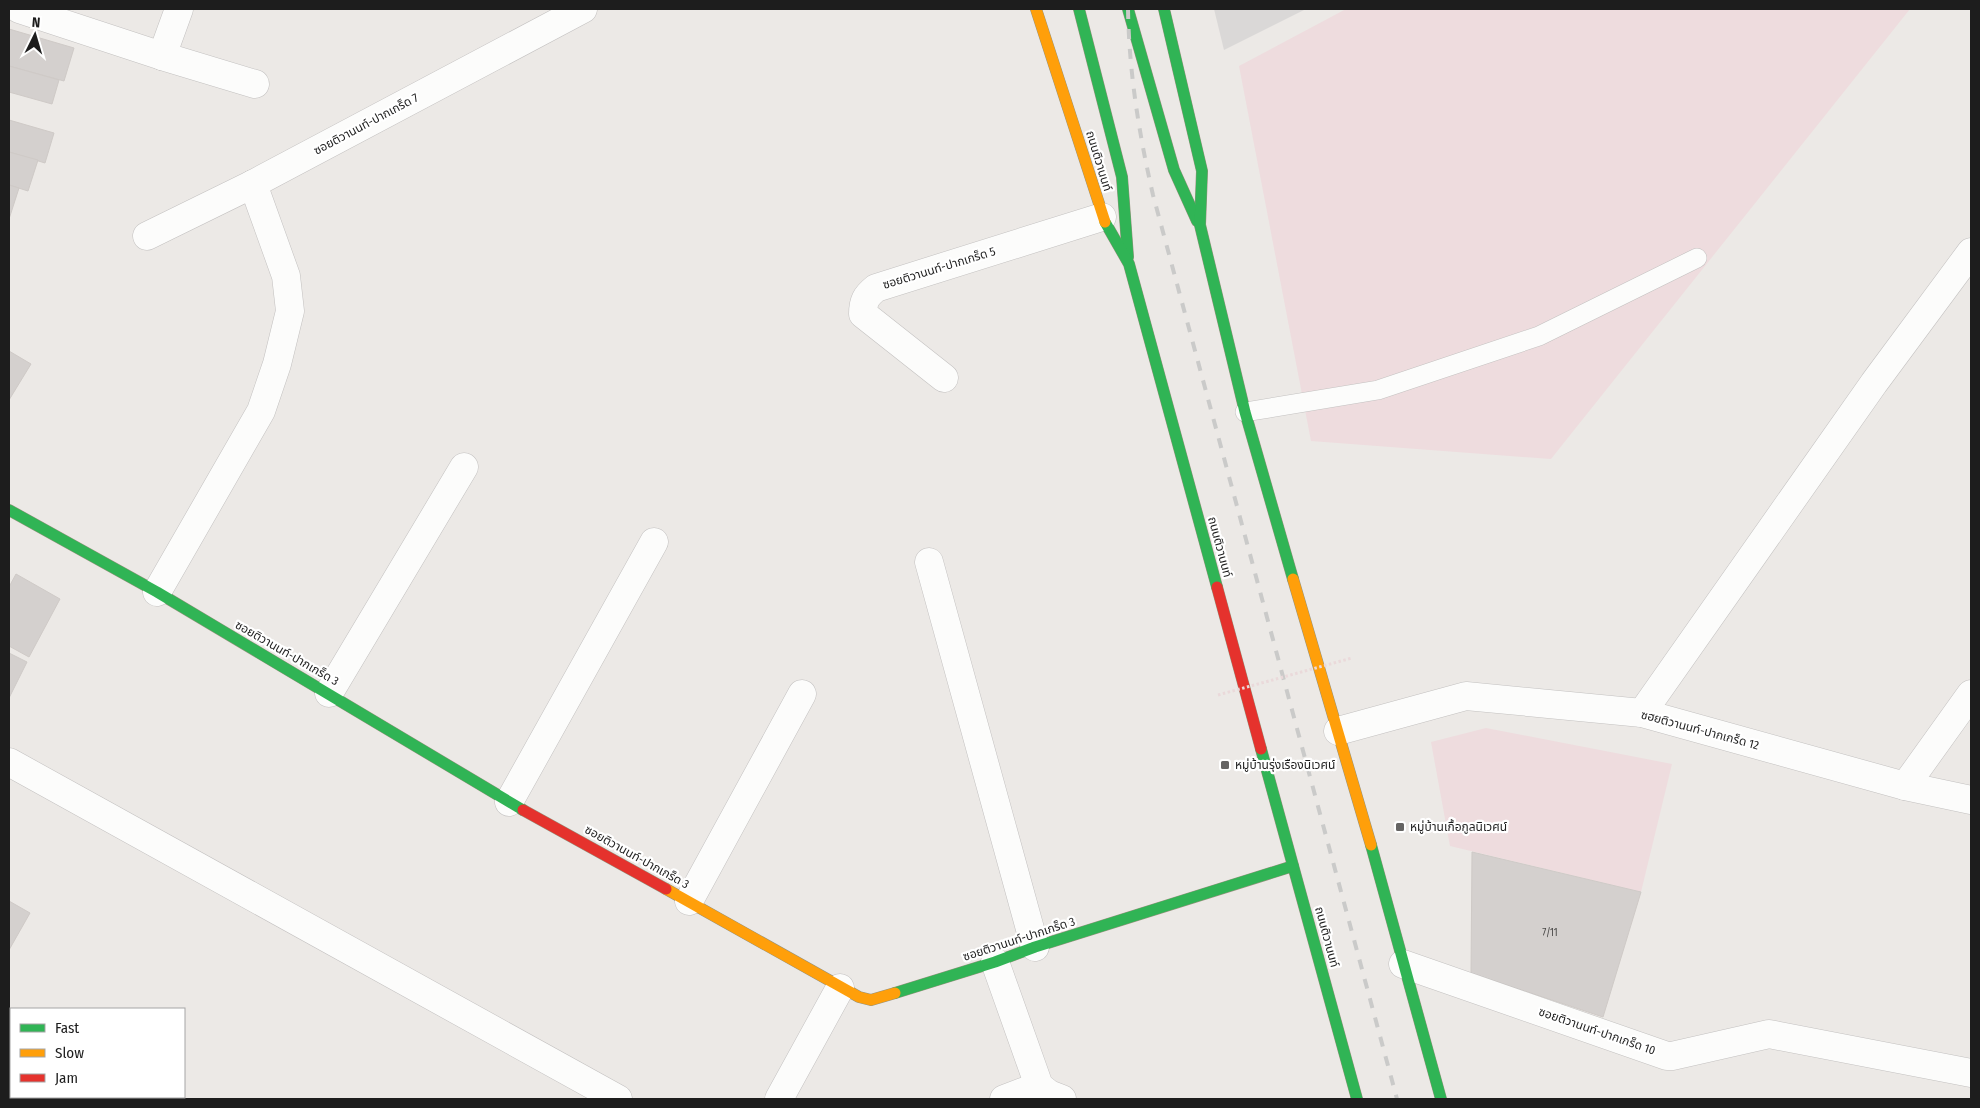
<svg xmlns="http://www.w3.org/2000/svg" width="1980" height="1108" viewBox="0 0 1980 1108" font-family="'Fira Sans Condensed','Noto Sans Thai',sans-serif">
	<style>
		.commercial { fill: #eedcde }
		.religious { fill: #dad8d7 }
		.building { fill: #d4d0ce; stroke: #cfcac7 }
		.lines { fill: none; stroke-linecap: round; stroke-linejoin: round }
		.lane-casing { stroke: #c3c1c0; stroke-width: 20 }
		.street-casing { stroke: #c3c1c0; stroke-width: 29 }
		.fast-casing { stroke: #96937e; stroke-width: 12 }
		.slow-casing { stroke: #96937e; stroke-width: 12 }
		.jam-casing { stroke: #96937e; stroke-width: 12 }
		.lane { stroke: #fcfcfb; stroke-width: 19 }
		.street { stroke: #fcfcfb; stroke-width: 28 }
		.fast { stroke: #30b455; stroke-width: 11 }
		.slow { stroke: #ff9f0a; stroke-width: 11 }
		.jam { stroke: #e5322d; stroke-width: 11 }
		.rail { stroke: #cacac9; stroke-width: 4; stroke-dasharray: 10 10; stroke-linecap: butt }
		.path-bridge { stroke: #ead9da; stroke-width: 3; stroke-dasharray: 2.5 2.5; stroke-linecap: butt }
		.poi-dot { fill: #656463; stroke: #fff; stroke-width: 2 }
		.labels { text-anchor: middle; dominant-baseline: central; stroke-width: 4.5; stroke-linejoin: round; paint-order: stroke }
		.number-label { font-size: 10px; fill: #4b4a49 }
		.street-label { font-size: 12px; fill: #1d1d1d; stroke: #fff }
		.poi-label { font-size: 12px; fill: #1d1d1d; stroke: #fff; text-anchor: start }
	</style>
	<rect width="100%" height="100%" fill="#ece9e6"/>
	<!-- commercial -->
	<g class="commercial">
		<path d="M1346 9H1910L1551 459 1311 441 1239 66Z"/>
		<path d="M1486 728 1672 764 1641 892 1450 846 1431 742Z"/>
	</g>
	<!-- religious -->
	<path class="religious" d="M1214 9H1306L1224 50Z"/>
	<!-- building -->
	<g class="building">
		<path d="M9 29 74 48 64 81 9 66Z"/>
		<path d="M9 66 59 80 52 104 9 92Z"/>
		<path d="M9 120 54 133 45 163 9 152Z"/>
		<path d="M9 152 38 160 28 191 9 185Z"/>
		<path d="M9 185 19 188 9 219Z"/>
		<path d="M9 351 31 364 9 400Z"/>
		<path d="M16 574 60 599 29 657 9 646V587Z"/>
		<path d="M9 653 27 662 9 698Z"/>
		<path d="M1472 852 1641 892 1603 1017 1471 973Z"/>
		<path d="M9 901 30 913 9 950Z"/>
		<path d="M9 1016H11V1097H43V1099H9Z"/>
	</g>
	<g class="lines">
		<!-- lane casing -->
		<g class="lane-casing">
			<path id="lane" d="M1245 412 1378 390 1539 336 1697 258"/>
		</g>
		<!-- street casing -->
		<g class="street-casing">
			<g id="street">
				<path d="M19 9 162 56 255 84"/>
				<path d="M162 56 179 9"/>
				<path d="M147 236 253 184 583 9"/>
				<path d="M944 378 863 314C863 301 866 296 876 288L1102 217"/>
				<path d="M929 562 1035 947"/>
				<path d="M157 592 261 411 277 364 290 311 286 276 253 184"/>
				<path d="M329 693 464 467"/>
				<path d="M1642 713 1874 383 1971 252"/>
				<path d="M1338 731 1466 696 1642 713 1905 786 1971 800"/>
				<path d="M9 762 618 1099"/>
				<path d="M1905 786 1971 694"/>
				<path d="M509 802 654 542"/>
				<path d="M689 901 802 694"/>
				<path d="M995 962 1039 1086 1049 1094 1062 1099"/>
				<path d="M1403 964 1667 1056H1672L1769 1034 1971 1073"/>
				<path d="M779 1099 840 988"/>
				<path d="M1004 1099 1039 1086"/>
			</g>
		</g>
		<!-- fast casing -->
		<g class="fast-casing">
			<g id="fast">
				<path d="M1079 9 1122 177 1128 257"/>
				<path d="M1128 9 1174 170 1197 221"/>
				<path d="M1164 9 1202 171 1200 225 1245 412 1293 579"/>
				<path d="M1105 222 1129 264 1217 587"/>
				<path d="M9 510 157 592 523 810"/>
				<path d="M1261 749 1357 1099"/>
				<path d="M1371 845 1441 1099"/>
				<path d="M895 993 995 962 1035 947 1293 866"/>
			</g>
		</g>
		<!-- slow casing -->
		<g class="slow-casing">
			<g id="slow">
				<path d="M1036 9 1105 222"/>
				<path d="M1293 579 1371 845"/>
				<path d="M666 889 859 997 871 1000 895 993"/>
			</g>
		</g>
		<!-- jam casing -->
		<g class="jam-casing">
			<g id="jam">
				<path d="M1217 587 1261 749"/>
				<path d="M523 810 666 889"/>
			</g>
		</g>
		<!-- lane -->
		<use href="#lane" class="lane"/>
		<!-- street -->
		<use href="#street" class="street"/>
		<!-- fast -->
		<use href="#fast" class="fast"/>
		<!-- slow -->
		<use href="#slow" class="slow"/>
		<!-- jam -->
		<use href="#jam" class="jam"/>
		<!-- rail -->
		<path class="rail" d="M1128 9C1129 72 1139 134 1153 195L1397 1099"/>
		<!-- path-bridge -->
		<path class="path-bridge" d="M1218 695 1352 658"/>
	</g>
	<!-- markers -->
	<g class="poi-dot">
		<rect x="1220" y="760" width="10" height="10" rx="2.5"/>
		<rect x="1395" y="822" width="10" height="10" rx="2.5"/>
	</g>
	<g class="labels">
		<!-- number labels -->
		<g class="number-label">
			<text x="1550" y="933">7/11</text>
		</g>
		<!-- street labels -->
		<g class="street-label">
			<text transform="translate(366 124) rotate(-28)">ซอยติวานนท์-ปากเกร็ด 7</text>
			<text transform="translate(1099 161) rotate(73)">ถนนติวานนท์</text>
			<text transform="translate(939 268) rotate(-17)">ซอยติวานนท์-ปากเกร็ด 5</text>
			<text transform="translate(1220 547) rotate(75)">ถนนติวานนท์</text>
			<text transform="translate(287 653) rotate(30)">ซอยติวานนท์-ปากเกร็ด 3</text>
			<text transform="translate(1700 730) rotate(15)">ซฮยติวานนท์-ปากเกร็ด 12</text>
			<text transform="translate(637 857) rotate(29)">ซอยติวานนท์-ปากเกร็ด 3</text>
			<text transform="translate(1327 937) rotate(75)">ถนนติวานนท์</text>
			<text transform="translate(1019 939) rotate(-18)">ซอยติวานนท์-ปากเกร็ด 3</text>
			<text transform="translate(1597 1031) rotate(19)">ซอยติวานนท์-ปากเกร็ด 10</text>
		</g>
		<!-- poi labels -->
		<g class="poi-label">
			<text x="1235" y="765">หมู่บ้านรุ่งเรืองนิเวศน์</text>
			<text x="1410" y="827">หมู่บ้านเกื้อกูลนิเวศน์</text>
		</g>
	</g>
	<!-- border -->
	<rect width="1980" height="1108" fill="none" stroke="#1d1d1d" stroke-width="20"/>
	<!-- legend -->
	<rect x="10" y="1008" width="175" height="90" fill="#ffffff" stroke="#a5a5a5"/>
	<rect x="20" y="1024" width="25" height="8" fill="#30b455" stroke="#a5a5a5"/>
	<text x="55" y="1033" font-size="15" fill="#1d1d1d">Fast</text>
	<rect x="20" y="1049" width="25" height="8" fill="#ff9f0a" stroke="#a5a5a5"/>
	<text x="55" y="1058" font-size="15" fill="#1d1d1d">Slow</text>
	<rect x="20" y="1074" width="25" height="8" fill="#e5322d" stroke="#a5a5a5"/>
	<text x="55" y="1083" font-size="15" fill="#1d1d1d">Jam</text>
	<!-- north arrow -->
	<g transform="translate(35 35) rotate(5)" stroke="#ffffff" stroke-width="4" paint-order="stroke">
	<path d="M0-4L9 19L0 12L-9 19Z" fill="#1d1d1d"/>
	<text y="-8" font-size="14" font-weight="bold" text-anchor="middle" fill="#1d1d1d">N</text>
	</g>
</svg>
